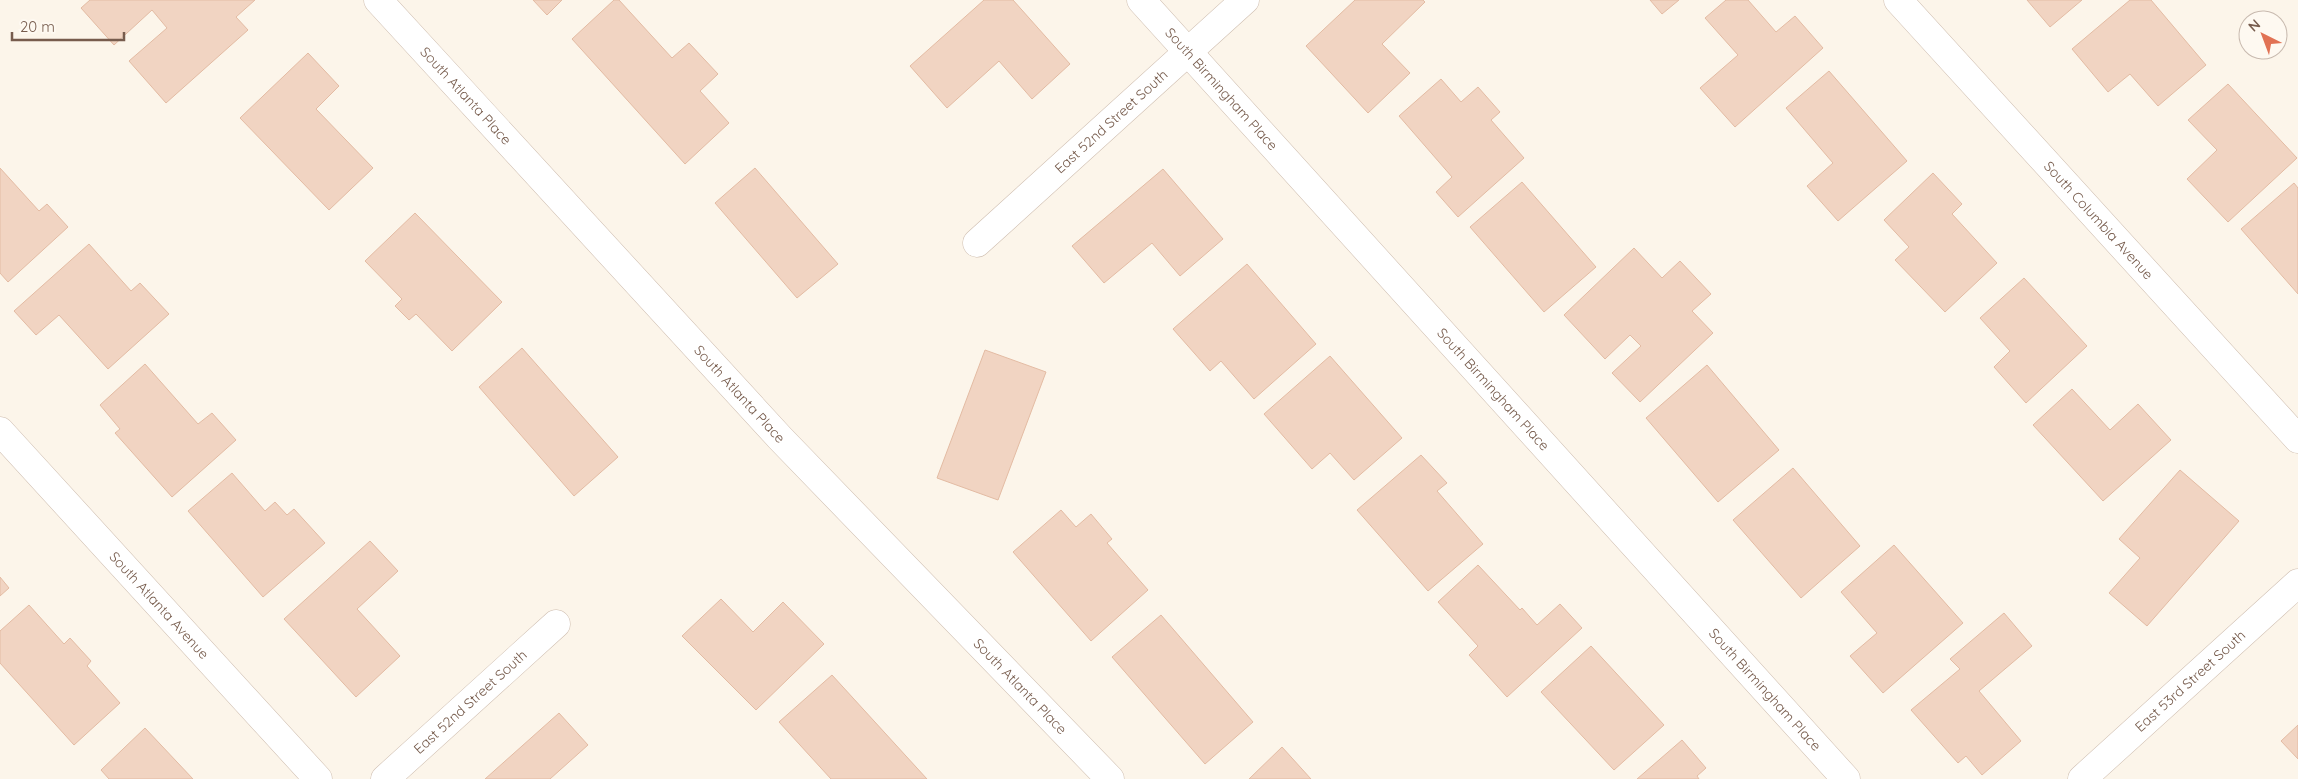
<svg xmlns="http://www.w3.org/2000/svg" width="2298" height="779" viewBox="0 0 2298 779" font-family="Quicksand,sans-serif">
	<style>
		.building { fill: #f1d4c2; stroke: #e3bba3 }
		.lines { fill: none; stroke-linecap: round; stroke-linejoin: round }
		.minor-casing { stroke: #cebdaf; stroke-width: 29 }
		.minor { stroke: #fff; stroke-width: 28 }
		.labels { text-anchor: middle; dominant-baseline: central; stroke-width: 4; stroke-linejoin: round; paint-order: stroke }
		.street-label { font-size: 14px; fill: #775c4d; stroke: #fef9f1 }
	</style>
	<rect width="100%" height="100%" fill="#fcf5ea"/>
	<!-- building -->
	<g class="building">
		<path d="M90 0H255L236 17 248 30 166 103 129 61 167 28 152 10 114 45 81 8Z"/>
		<path d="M533 0H562L547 15Z"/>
		<path d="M614 0H619L672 58 689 43 718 74 700 91 729 123 685 164 572 39Z"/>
		<path d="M984 0H1013L1070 64 1032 99 999 61 947 108 910 66Z"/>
		<path d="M1355 0H1423L1425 2 1382 44 1410 73 1368 113 1306 46Z"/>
		<path d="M1650 0H1679L1662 14Z"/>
		<path d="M1726 0H1748L1776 32 1795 16 1823 48 1735 127 1700 88 1738 55 1705 18Z"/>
		<path d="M2027 0H2082L2050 27Z"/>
		<path d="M2130 0H2151L2206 65 2158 106 2130 74 2108 92 2072 49Z"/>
		<path d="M308 53 339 86 316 109 373 168 329 210 240 118Z"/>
		<path d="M1829 71 1907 161 1838 221 1807 186 1833 163 1786 108Z"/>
		<path d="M1441 79 1461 102 1478 87 1500 112 1491 120 1524 158 1458 217 1436 192 1452 177 1399 116Z"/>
		<path d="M2228 84 2297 158 2228 222 2187 179 2217 150 2188 120Z"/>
		<path d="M0 168 39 211 47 204 68 227 8 282 0 273Z"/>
		<path d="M755 168 838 264 797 298 715 203Z"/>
		<path d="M1163 169 1223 239 1180 276 1152 243 1104 283 1072 246Z"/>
		<path d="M1933 173 1962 204 1952 214 1997 263 1945 312 1895 260 1909 247 1884 220Z"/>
		<path d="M1522 182 1596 267 1544 312 1470 227Z"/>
		<path d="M2294 183 2298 188V294L2241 229Z"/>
		<path d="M415 213 502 302 452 351 416 314 409 320 395 306 402 299 365 261Z"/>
		<path d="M89 244 131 291 140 283 169 314 108 369 59 315 36 335 14 311Z"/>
		<path d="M1634 248 1662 278 1680 261 1711 294 1692 311 1713 333 1640 402 1612 373 1641 346 1630 335 1605 359 1564 315Z"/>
		<path d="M1247 264 1316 344 1254 399 1221 361 1210 371 1173 329Z"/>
		<path d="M2024 278 2087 346 2026 403 1994 367 2010 351 1980 318Z"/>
		<path d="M522 348 618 457 574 496 479 387Z"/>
		<path d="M985 350 1046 372 998 500 937 478Z"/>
		<path d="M1330 356 1402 438 1354 480 1330 453 1312 469 1264 414Z"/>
		<path d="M145 364 198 424 212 413 236 440 172 497 115 433 120 429 100 405Z"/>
		<path d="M1707 365 1779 450 1718 502 1646 418Z"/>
		<path d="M2072 389 2110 430 2138 404 2171 440 2103 501 2033 425Z"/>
		<path d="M1421 455 1447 483 1437 491 1483 544 1428 591 1357 510Z"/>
		<path d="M1793 468 1860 546 1801 598 1733 520Z"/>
		<path d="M2180 470 2239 521 2147 626 2109 593 2140 558 2119 539Z"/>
		<path d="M232 473 265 511 275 502 287 515 294 509 325 543 263 597 188 511Z"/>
		<path d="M1061 510 1076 527 1091 514 1112 539 1107 543 1148 590 1091 641 1013 552Z"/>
		<path d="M370 541 398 571 357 609 400 656 356 697 284 619Z"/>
		<path d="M1894 545 1963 623 1883 693 1850 656 1877 633 1841 592Z"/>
		<path d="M1478 565 1520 610 1522 608 1537 625 1560 604 1582 628 1507 697 1469 655 1478 646 1438 602Z"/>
		<path d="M0 577 9 588 0 596Z"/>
		<path d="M721 599 753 632 783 602 824 644 756 710 682 636Z"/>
		<path d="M29 605 64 644 70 638 91 661 87 666 120 703 74 745 0 663V631Z"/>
		<path d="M2004 613 2032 646 1979 691 2021 741 1982 775 1966 756 1958 763 1911 710 1960 669 1950 659Z"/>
		<path d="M1161 615 1253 722 1205 764 1112 657Z"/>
		<path d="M1591 646 1664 725 1614 770 1541 692Z"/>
		<path d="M832 675 927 779H831L779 722Z"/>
		<path d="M559 713 588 745 550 779H485Z"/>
		<path d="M2298 725V759L2281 741Z"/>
		<path d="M145 728 193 779H109L101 770Z"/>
		<path d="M1682 740 1706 768 1697 776 1699 779H1637Z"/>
		<path d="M1282 747 1311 779H1249Z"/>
	</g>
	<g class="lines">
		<!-- minor casing -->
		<g class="minor-casing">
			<g id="minor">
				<path id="s1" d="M378 0 780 438 1110 779"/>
				<path id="s2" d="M1141 0 1846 779"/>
				<path id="s3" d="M1898 0 2298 439"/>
				<path id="s4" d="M977 243 1245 0"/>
				<path id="s5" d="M0 431 318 779"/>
				<path id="s6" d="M385 779 556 624"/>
				<path id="s7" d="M2082 779 2298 583"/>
			</g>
		</g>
		<!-- minor -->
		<use href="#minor" class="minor"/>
	</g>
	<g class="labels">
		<!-- street labels -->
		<g class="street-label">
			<text stroke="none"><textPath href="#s2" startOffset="120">South Birmingham Place</textPath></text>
			<text stroke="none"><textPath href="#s1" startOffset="130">South Atlanta Place</textPath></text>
			<text stroke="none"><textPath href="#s4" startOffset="181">East 52nd Street South</textPath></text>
			<text stroke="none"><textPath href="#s3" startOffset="298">South Columbia Avenue</textPath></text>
			<text stroke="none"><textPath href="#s2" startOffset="525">South Birmingham Place</textPath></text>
			<text stroke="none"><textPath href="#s1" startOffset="535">South Atlanta Place</textPath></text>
			<text stroke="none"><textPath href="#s5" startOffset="236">South Atlanta Avenue</textPath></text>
			<text stroke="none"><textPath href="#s7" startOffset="146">East 53rd Street South</textPath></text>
			<text stroke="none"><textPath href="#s1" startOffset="940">South Atlanta Place</textPath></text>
			<text stroke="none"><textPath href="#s2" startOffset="930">South Birmingham Place</textPath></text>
			<text stroke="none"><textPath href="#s6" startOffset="115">East 52nd Street South</textPath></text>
		</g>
	</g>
	<!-- north arrow -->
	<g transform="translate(2263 35) rotate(318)"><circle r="24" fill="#fef9f1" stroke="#c8baaf"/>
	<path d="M0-4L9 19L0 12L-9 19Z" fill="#e17254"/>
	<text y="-8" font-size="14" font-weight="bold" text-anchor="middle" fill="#775c4d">N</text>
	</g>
	<!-- scale -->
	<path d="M12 32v8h112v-8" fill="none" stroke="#775c4d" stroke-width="2.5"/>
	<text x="20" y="32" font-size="15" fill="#775c4d" stroke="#fef9f1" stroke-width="4" paint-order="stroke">20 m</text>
</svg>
